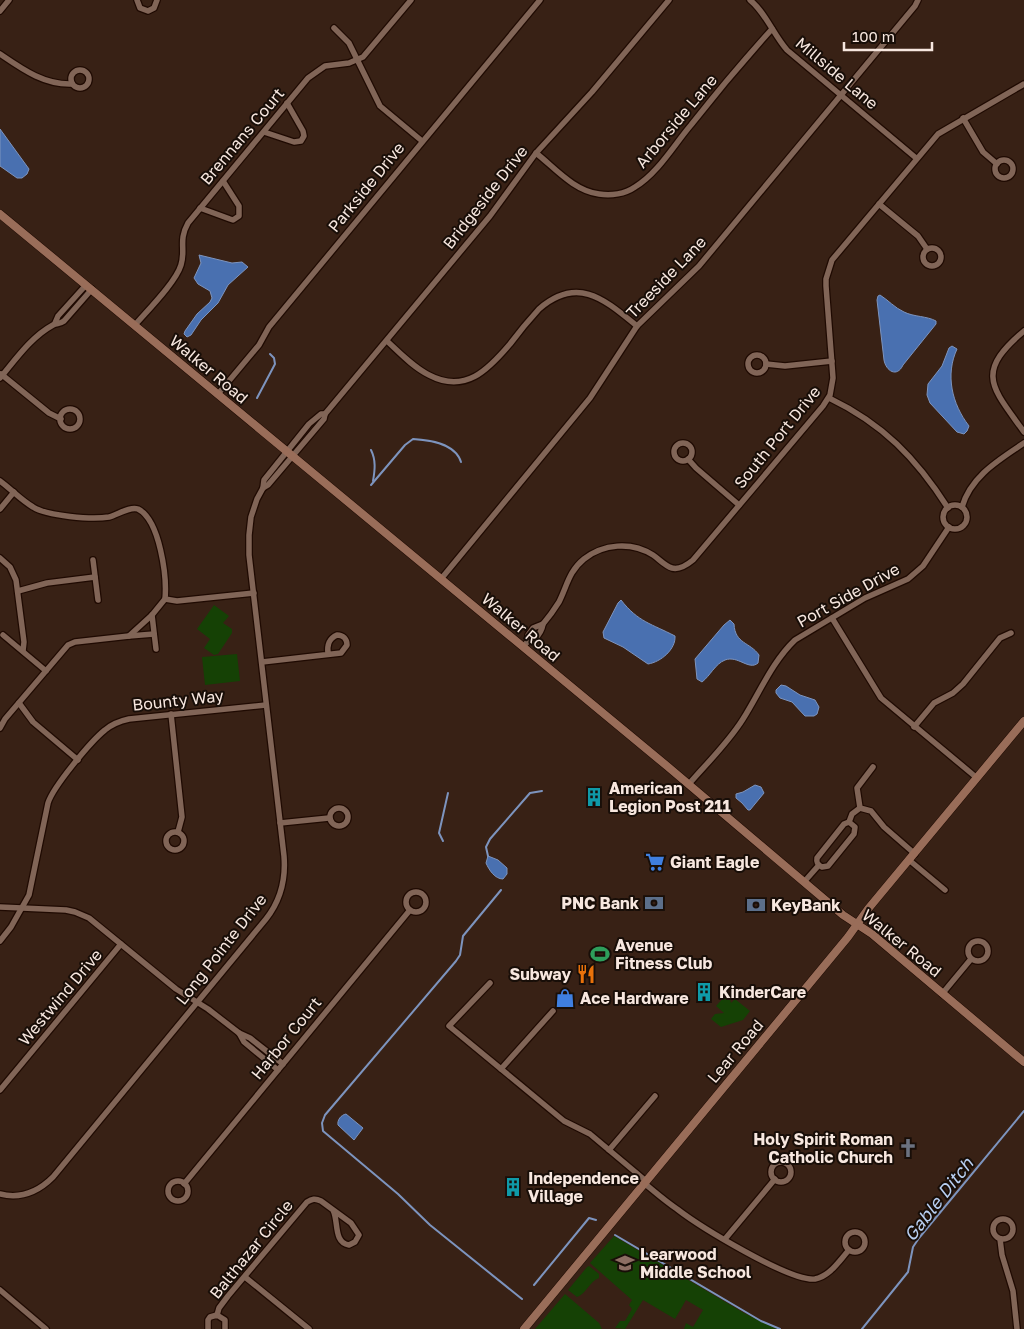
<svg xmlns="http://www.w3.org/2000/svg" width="1024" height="1329" viewBox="0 0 1024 1329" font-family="'Golos Text',sans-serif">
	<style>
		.green { fill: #154105 }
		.water { fill: #4970b0; stroke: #7d94be }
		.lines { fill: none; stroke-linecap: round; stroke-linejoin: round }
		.stream { stroke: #7d94be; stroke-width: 2 }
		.street-casing { stroke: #1f0a02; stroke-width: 8 }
		.secondary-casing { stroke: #1f0a02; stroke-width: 9 }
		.street { stroke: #816557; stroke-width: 5.5 }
		.secondary { stroke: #996d59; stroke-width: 8 }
		.labels { text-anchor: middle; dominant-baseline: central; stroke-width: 4; stroke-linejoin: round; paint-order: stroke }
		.street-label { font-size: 16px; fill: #f7e7df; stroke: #180e08 }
		.poi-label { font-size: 16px; font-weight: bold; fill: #f7e7df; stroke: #180e08; text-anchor: start }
		.water-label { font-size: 18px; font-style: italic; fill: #b8cff2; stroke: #180e08 }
	</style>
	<rect width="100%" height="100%" fill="#382115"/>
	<!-- green -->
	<g class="green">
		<path d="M214 605 229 616 223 623 232 629V633L218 654 214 655 204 648 210 639 197 629Z"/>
		<path d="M237 654 240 681 205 685 202 657Z"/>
		<path d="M725 996 730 999 731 1003 735 999 750 1011 743 1020 721 1027 711 1019 715 1014 724 1013 716 1006Z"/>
		<path d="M614 1236 744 1313 777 1329H684L686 1323 693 1327 703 1310 686 1300 675 1319 643 1300 625 1329 615 1328 620 1321H625L632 1309 629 1305 632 1300 590 1263Z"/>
		<path d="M589 1266 599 1274V1278C590 1281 586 1294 577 1297L568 1290 587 1267Z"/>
		<path d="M565 1294 599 1323 602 1329H535Z"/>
	</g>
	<!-- water -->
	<g class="water">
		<path d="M0 129 29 169 27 174 22 178H17L0 166Z"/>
		<path d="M199 255 232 263 242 262 248 267 228 285 218 303 201 320 191 335 187 337 184 334 185 331 197 314 210 302 212 298 210 291 198 284 194 278 201 263Z"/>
		<path d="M880 295C888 300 895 308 904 312 914 317 927 316 936 321V324L903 365C897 378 886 371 884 360L877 300 878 296Z"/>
		<path d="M952 346 957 349C945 375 952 404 969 426L967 431 964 434 957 432 930 403 927 395 928 384 942 366 949 348Z"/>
		<path d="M621 600C638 622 652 624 675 636 676 649 661 662 648 664L623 647 604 638 603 632 618 603Z"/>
		<path d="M730 620 734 624C735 644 750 642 759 655L758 663C749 671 738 655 725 660 715 664 710 676 702 682L697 679 695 659 724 625Z"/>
		<path d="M781 685 786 686 800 695 815 700 819 707 817 714 814 716H805L792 702 780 698 776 693V690Z"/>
		<path d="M755 785 761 787 764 793 750 810H748L742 803 736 798V794L743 792Z"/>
		<path d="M488 856 498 860 507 868V874L503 879C495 879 489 870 486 863Z"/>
		<path d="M346 1114 363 1128 354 1140 338 1125C337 1120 341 1115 346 1114Z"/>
	</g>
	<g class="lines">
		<!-- stream -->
		<g class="stream">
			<path d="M257 398 275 364 274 358 270 354"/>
			<path d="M371 450C376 460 375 470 373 481"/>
			<path d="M371 485 405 445 413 439C429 440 455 443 461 462"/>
			<path d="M443 841 439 833 448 793"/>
			<path d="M488 856 486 847 490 839 530 793 542 791"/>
			<path d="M501 890 463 936 460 955 456 961 325 1115 322 1123 323 1131 398 1194 430 1225 522 1299"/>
			<path d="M615 1235 761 1321 780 1329"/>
			<path d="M534 1285 589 1218 596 1220"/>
			<path d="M862 1329 908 1272 913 1247 919 1238 1024 1111"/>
		</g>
		<!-- street casing -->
		<g class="street-casing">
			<g id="street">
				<path d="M137 0 140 8 148 11 154 8 157 0"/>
				<path d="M750 0C766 13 773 34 787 50L916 158"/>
				<path d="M0 11 9 0"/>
				<path d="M334 28 349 43 380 106 422 141"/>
				<path d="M0 54C22 69 44 85 72 84"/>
				<circle cx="80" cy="79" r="9"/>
				<path d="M963 118 983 152 997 164"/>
				<path d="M264 132 294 142 301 141 304 136 303 131 287 103"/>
				<path d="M536 153C555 168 574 191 599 194 611 196 625 194 635 187 658 173 674 145 691 125 717 92 744 60 772 29"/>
				<circle cx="1004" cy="169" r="9"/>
				<path d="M879 204 918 236 927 249"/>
				<path d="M200 208 230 219 233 220 239 216V206L223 181"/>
				<circle cx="932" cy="257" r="9"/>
				<path d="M55 323 58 316 86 285"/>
				<path d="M135 325C147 311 176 282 181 265 186 249 178 241 188 223L308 78 325 66 349 63 363 57 411 0"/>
				<path d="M1024 331C974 373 992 387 1024 432"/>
				<path d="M387 341C400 353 413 367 429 375 465 394 488 370 510 344 519 332 529 320 539 309 578 275 605 300 637 326"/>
				<circle cx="757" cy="364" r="9"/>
				<path d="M766 364 785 366 832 361"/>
				<path d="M1 374 49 413 61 419"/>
				<path d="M0 378C16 359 31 337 53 325 57 323 60 324 64 321L92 289"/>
				<path d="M218 394 259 345 269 327 540 0"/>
				<path d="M829 398C883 424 916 458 948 508"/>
				<circle cx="70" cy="419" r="10"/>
				<circle cx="683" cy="452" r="9"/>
				<path d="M688 459 696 468 739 505"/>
				<path d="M0 481C11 489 21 500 33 507 47 516 92 520 109 517 117 515 130 506 138 509 160 520 167 577 165 599L177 601 254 593"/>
				<path d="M263 488 268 485 324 419 325 414 490 216 536 153 592 92 669 0"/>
				<circle cx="955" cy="517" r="12"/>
				<path d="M962 507C971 476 999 460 1024 443"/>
				<path d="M0 509 14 492"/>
				<path d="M0 558 10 567 16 580 24 642 23 651"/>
				<path d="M93 560 98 600"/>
				<path d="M441 579 590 398 637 326 699 266 915 6 918 0"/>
				<path d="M18 591 47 583 95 577"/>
				<path d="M152 615 156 649"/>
				<path d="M832 618 881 698 977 778"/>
				<path d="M543 624C549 617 554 610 559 602 567 586 569 571 584 559 603 544 631 541 653 555 659 559 665 566 672 568 680 570 687 565 693 560L823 406 830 395 833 378 826 286V279L832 260 938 134 1024 84"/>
				<path d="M3 635 46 671"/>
				<path d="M129 636 154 634"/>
				<path d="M523 647 529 640 528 635 533 628 543 624C542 631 539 635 534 640H529"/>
				<path d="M262 662 341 653 347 645C347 639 343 635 337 635 328 639 327 646 328 654"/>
				<path d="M19 703 33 722 78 760"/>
				<path d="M171 714 182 817 178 832"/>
				<path d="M914 727 934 703 953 693 963 684 1000 638 1011 633"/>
				<path d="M0 728 5 719 68 645 75 642 129 636 152 615 165 599"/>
				<path d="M873 767 857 788 860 808 871 811 884 827 915 854"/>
				<path d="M689 784C707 763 728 743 743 719 760 692 772 662 795 640L865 598 908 579 923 566 949 527"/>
				<circle cx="339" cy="817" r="9"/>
				<path d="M849 822 855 827 854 834 828 866 822 867C818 865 816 863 817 858L844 824Z"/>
				<path d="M849 822 852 814 860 808"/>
				<path d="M280 823 329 818"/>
				<circle cx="175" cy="841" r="9"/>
				<path d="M909 860 945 890"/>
				<path d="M804 882 819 865"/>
				<circle cx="416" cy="902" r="10"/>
				<path d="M0 907 66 910 75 912 89 918 176 989 208 1009 239 1033 250 1038 283 1064"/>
				<path d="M0 941 11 927 29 895 48 803C53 787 91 741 105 730 112 724 120 721 129 719L266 705"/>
				<circle cx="978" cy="951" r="10"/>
				<path d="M490 983 449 1026 564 1121 590 1134 646 1181"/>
				<path d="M942 994 971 959"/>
				<path d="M239 1033 244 1042 278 1070"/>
				<path d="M501 1069 553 1011"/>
				<path d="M0 1090 121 944"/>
				<path d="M609 1150 655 1096"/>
				<circle cx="781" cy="1172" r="10"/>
				<circle cx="178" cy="1191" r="10"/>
				<path d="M644 1183C655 1192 665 1201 677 1209 699 1226 790 1282 815 1279 830 1276 839 1261 849 1250"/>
				<path d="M184 1184 410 910"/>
				<path d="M0 1194C20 1199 38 1192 53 1177L266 919C281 900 286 880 284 856L249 555V535L251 517 257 499 263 488 264 480 309 424 321 414H325"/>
				<circle cx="1003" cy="1229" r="10"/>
				<circle cx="855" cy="1242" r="10"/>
				<path d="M725 1239 775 1179"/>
				<path d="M1000 1239 1002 1255 1013 1291 1017 1329"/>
				<path d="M245 1277 309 1329"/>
				<path d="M0 1290 46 1329"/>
				<path d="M217 1315 219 1308 228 1296 307 1202C312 1199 315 1198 321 1201L351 1223 359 1235 355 1242 349 1245C333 1242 339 1222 333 1210"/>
				<path d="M208 1329V1320L210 1317 217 1315 225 1320V1329"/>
			</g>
		</g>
		<!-- secondary casing -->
		<g class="secondary-casing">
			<g id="secondary">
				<path d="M0 214 667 766 843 915 872 934 1024 1062"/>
				<path d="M524 1329 848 937 868 909 1024 721"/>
			</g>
		</g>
		<!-- street -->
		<use href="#street" class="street"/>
		<!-- secondary -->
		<use href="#secondary" class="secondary"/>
	</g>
	<!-- icons -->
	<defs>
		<g id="building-bare" transform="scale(1.5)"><path d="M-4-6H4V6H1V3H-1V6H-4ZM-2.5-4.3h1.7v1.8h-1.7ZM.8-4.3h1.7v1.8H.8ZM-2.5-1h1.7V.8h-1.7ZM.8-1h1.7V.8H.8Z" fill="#0f9aa8" stroke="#180e08" stroke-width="2.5" paint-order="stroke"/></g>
		<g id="supermarket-bare" transform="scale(1.5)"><path d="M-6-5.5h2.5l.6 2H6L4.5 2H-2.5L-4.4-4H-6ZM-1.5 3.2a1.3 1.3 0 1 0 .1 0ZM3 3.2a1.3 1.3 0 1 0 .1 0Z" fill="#3f7fe0" stroke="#180e08" stroke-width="2.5" paint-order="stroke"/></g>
		<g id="bank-bare" transform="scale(1.5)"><path d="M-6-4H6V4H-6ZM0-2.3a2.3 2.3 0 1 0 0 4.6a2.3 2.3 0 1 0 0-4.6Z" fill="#5c6f8a" stroke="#180e08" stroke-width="2.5" paint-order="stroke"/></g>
		<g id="stadium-bare" transform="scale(1.5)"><path d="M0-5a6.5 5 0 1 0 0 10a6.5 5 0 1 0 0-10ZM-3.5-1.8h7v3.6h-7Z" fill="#2e9e5b" stroke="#180e08" stroke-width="2.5" paint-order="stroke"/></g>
		<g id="restaurant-bare" transform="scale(1.5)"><path d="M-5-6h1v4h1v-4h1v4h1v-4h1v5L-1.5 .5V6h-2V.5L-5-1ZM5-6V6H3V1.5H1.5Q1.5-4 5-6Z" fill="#e8710a" stroke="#180e08" stroke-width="2.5" paint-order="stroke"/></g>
		<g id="shop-bare" transform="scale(1.5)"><path d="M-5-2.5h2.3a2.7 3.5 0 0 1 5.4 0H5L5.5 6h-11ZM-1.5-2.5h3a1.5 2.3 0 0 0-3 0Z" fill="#3f7fe0" stroke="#180e08" stroke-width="2.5" paint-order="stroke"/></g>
		<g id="church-bare" transform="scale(1.5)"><path d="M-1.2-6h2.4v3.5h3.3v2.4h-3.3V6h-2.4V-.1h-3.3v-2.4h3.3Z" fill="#6b7280" stroke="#180e08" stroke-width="2.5" paint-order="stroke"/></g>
		<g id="school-bare" transform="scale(1.5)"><path d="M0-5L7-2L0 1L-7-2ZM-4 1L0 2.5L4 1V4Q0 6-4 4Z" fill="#8d6e63" stroke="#180e08" stroke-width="2.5" paint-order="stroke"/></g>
	</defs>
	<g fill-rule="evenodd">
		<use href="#building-bare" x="594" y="797"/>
		<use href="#supermarket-bare" x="655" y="862"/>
		<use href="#bank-bare" x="654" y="903"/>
		<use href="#bank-bare" x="756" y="905"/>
		<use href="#stadium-bare" x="600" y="954"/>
		<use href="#restaurant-bare" x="586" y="974"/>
		<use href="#building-bare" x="704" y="992"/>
		<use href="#shop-bare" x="565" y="998"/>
		<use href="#church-bare" x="908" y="1148"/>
		<use href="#building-bare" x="513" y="1187"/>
		<use href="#school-bare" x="625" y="1263"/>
	</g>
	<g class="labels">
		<!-- street labels -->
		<g class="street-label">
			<text transform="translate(837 73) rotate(40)">Millside Lane</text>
			<text transform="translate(676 121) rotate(-50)">Arborside Lane</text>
			<text transform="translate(242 136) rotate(-50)">Brennans Court</text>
			<text transform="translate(366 187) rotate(-51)">Parkside Drive</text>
			<text transform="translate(485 197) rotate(-52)">Bridgeside Drive</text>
			<text transform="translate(666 277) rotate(-46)">Treeside Lane</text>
			<text transform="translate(209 369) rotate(40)">Walker Road</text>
			<text transform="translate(777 437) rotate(-51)">South Port Drive</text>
			<text transform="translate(848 595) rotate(-29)">Port Side Drive</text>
			<text transform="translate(521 627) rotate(40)">Walker Road</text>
			<text transform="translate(178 700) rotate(-6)">Bounty Way</text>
			<text transform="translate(902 943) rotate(39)">Walker Road</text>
			<text transform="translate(221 949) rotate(-52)">Long Pointe Drive</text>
			<text transform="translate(60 997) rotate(-50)">Westwind Drive</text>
			<text transform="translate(286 1038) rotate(-51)">Harbor Court</text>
			<text transform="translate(735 1051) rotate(-50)">Lear Road</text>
			<text transform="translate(251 1249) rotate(-51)">Balthazar Circle</text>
		</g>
		<!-- poi labels -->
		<g class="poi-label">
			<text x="609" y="788">American<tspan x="609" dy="18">Legion Post 211</tspan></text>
			<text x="670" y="862">Giant Eagle</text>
			<text x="639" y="903" text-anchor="end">PNC Bank</text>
			<text x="771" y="905">KeyBank</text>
			<text x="615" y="945">Avenue<tspan x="615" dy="18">Fitness Club</tspan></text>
			<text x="571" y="974" text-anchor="end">Subway</text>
			<text x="719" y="992">KinderCare</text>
			<text x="580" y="998">Ace Hardware</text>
			<text x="893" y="1139" text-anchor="end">Holy Spirit Roman<tspan x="893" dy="18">Catholic Church</tspan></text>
			<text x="528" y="1178">Independence<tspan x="528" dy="18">Village</tspan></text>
			<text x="640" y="1254">Learwood<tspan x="640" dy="18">Middle School</tspan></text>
		</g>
		<!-- water labels -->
		<g class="water-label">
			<text transform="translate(938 1199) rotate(-52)">Gable Ditch</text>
		</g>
	</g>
	<!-- scale -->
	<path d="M844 42v8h88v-8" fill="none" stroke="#f7e7df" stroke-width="2.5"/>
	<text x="852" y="42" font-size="15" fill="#f7e7df" stroke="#180e08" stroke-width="4" paint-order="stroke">100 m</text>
</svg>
